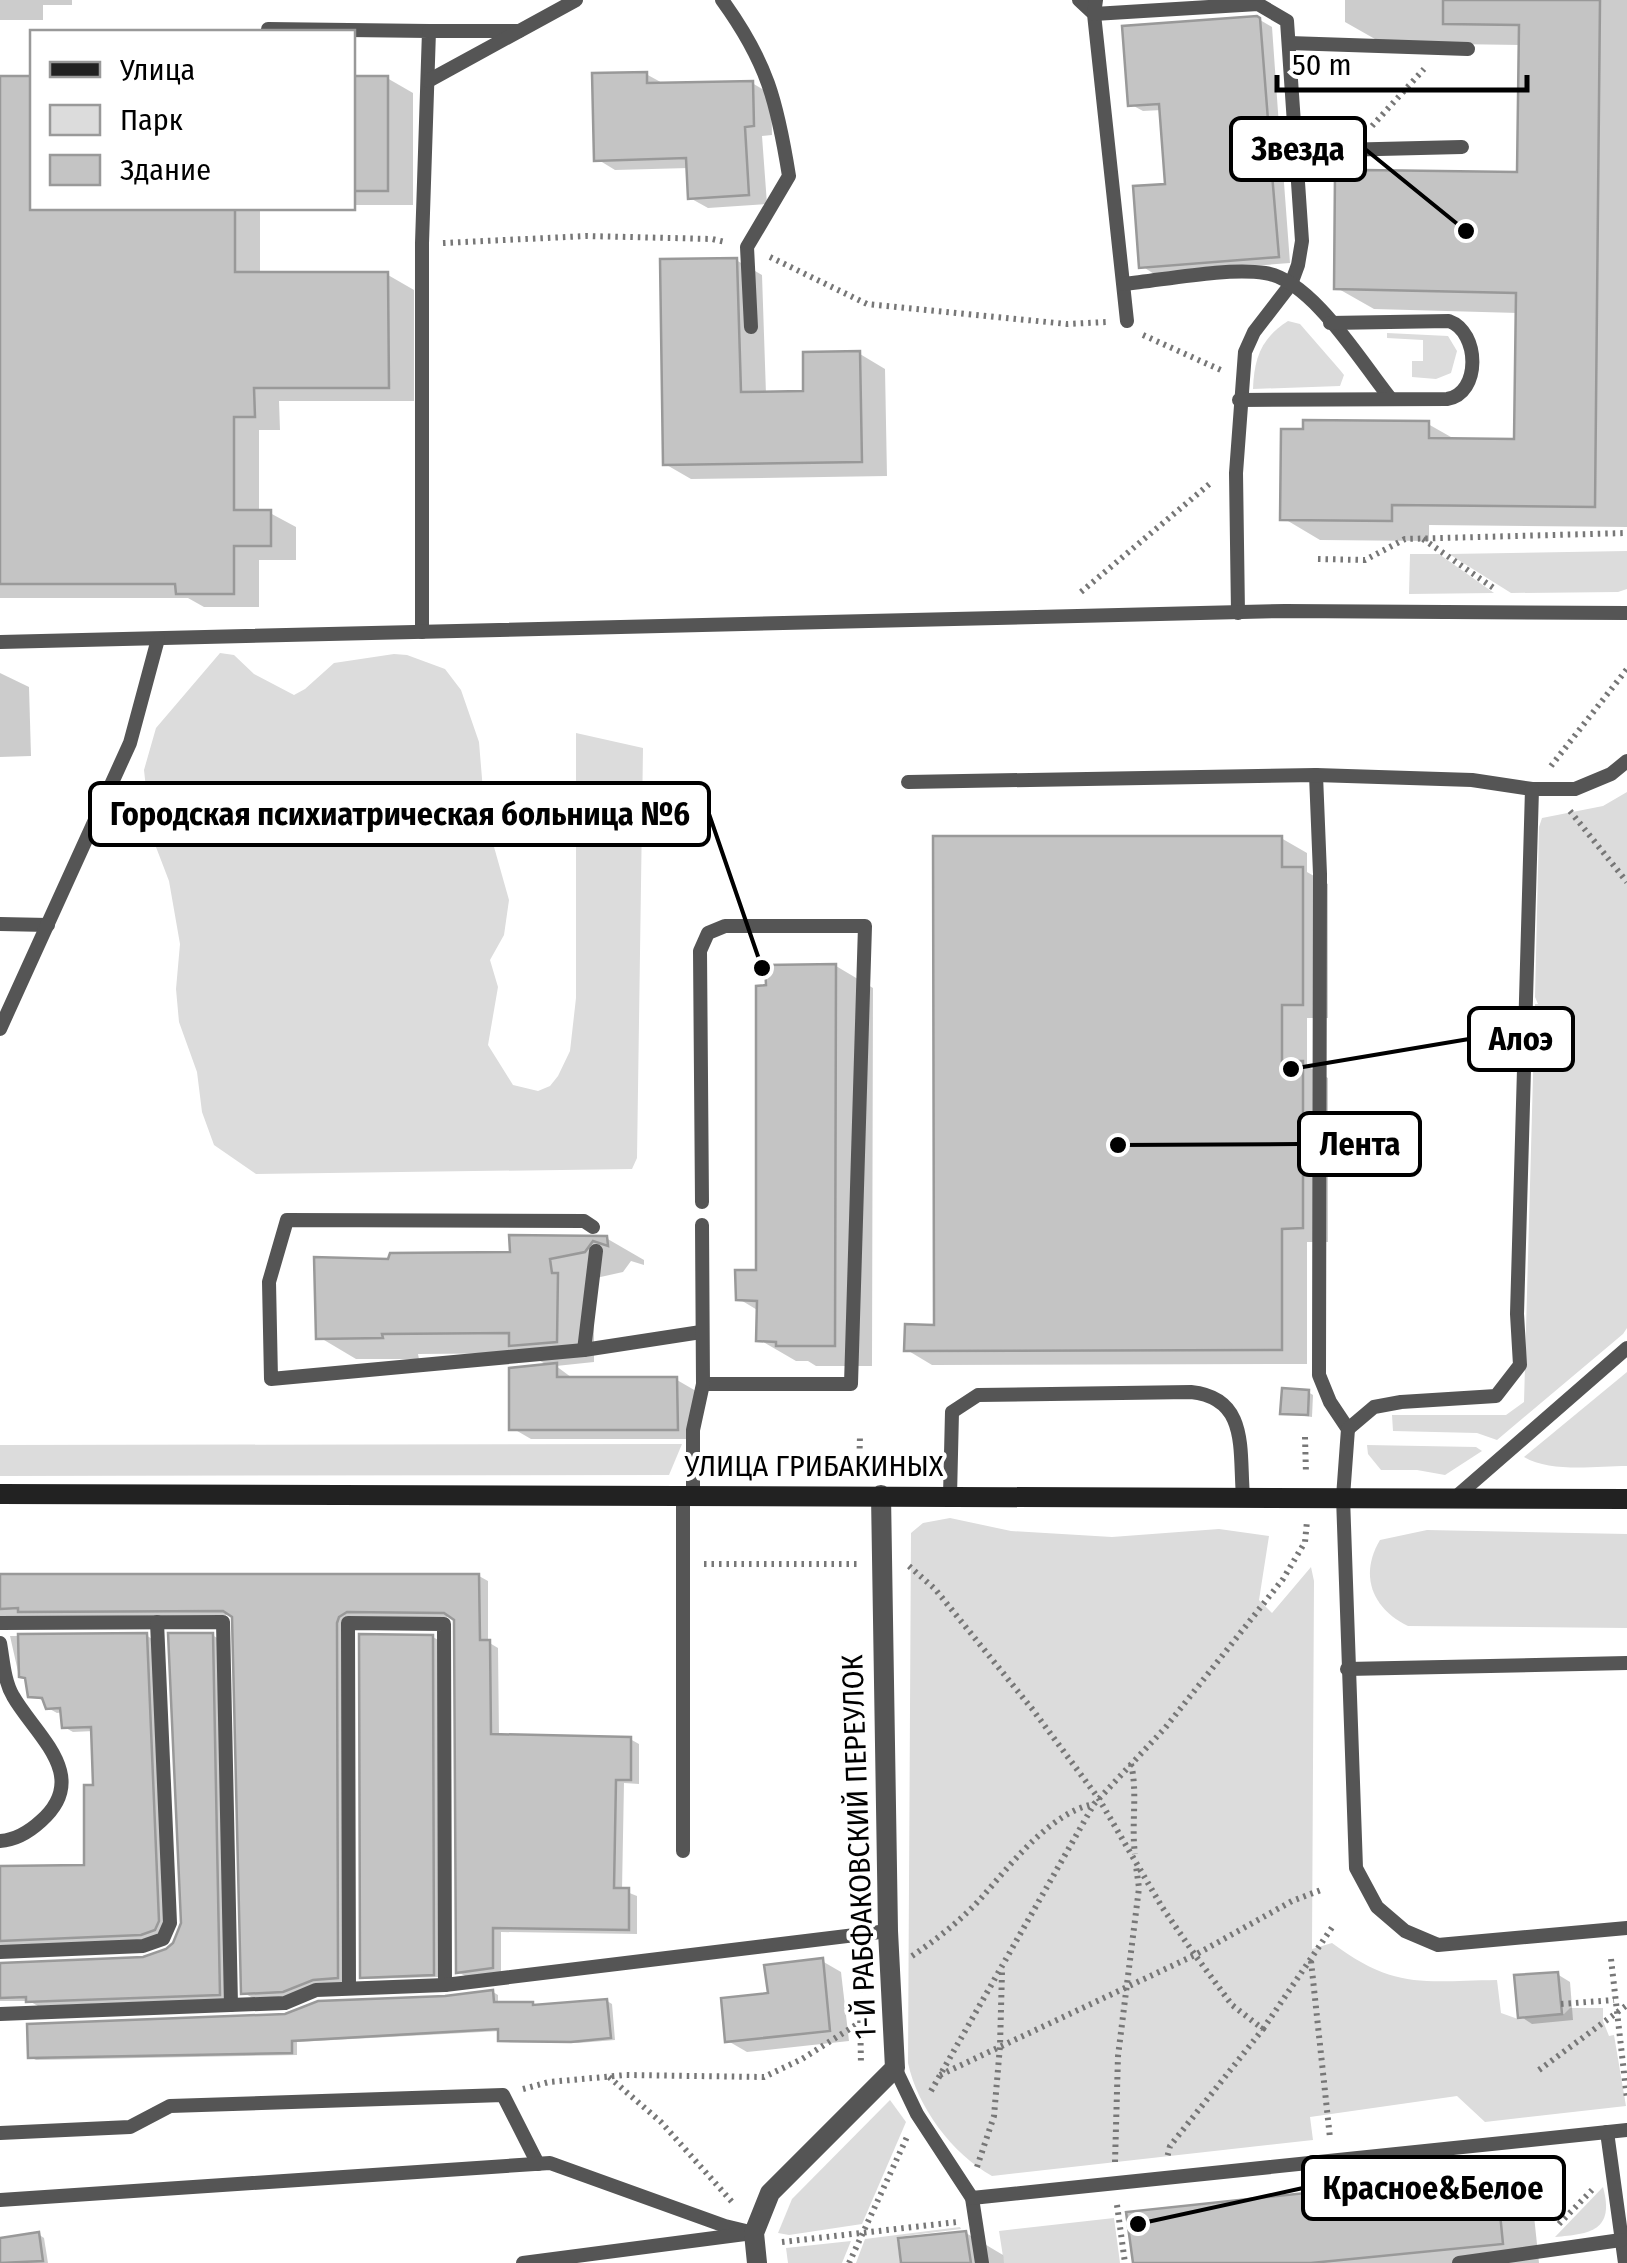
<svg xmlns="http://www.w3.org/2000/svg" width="1627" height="2263" viewBox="0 0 1627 2263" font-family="'Fira Sans Condensed',sans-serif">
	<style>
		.green { fill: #dcdcdc }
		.shadow { fill: #0003 }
		.building { fill: #c4c4c4; stroke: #999; stroke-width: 2.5 }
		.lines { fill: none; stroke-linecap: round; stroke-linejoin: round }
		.path { stroke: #777; stroke-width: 6; stroke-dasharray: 2.5 5; stroke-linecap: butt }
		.lane { stroke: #555; stroke-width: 14 }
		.street { stroke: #555; stroke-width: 20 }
		.secondary { stroke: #222; stroke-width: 20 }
		.labels { text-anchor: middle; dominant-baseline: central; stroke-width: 8; stroke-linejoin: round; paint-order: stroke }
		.street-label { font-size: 30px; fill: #000; stroke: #fff }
		.leader { fill: none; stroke: #000; stroke-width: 4 }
		.callout-dot { fill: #000; stroke: #fff; stroke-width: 4 }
		.callout { fill: #fff; stroke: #000; stroke-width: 4 }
		.callout-label { font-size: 32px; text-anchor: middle; font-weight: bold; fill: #000 }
	</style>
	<rect width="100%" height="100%" fill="#fff"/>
	<!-- green -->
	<g class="green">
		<path d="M1288 321 1300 324 1340 370 1344 375 1340 386 1253 389C1254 359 1261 338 1288 321Z"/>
		<path d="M1387 333 1448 336 1457 351 1451 373 1436 379 1412 377V361H1423V340L1387 338Z"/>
		<path d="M1627 551V589L1618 592 1511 593 1449 554Z"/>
		<path d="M1410 554H1439L1494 593 1409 594Z"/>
		<path d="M220 653 234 655 254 674 294 695 305 689 334 663 394 654 407 655 445 669 461 690 479 742 485 815 509 900 504 935 490 960 498 987 488 1045 513 1085 538 1091 550 1086 558 1076 570 1051 576 998V733L643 748 637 1158 632 1169 256 1174 214 1145 202 1112 197 1072 179 1022 176 989 180 944 169 881 151 834 144 770 156 728Z"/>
		<path d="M1627 792V1328L1623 1334 1497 1440 1477 1433 1393 1431 1392 1415H1506L1524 1402 1535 1004H1538L1535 997 1539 827 1542 818 1603 806Z"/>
		<path d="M1627 1372V1466C1596 1466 1551 1473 1524 1457Z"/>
		<path d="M682 1444 669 1475 0 1476V1445Z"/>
		<path d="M1367 1445 1476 1447 1482 1451 1445 1475 1417 1470H1381L1368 1454Z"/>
		<path d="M950 1518 1011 1531 1112 1537 1219 1529 1269 1536 1259 1600 1272 1613 1311 1567 1314 1581 1312 1949 1332 1943C1395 1990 1423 1981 1497 1980L1501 2013 1518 2019 1564 2014 1570 2008H1603V2021L1609 2036 1614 2035 1626 2106 1485 2122 1457 2096 1310 2117 1313 2140 992 2176C952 2154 917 2106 908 2063L911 1533 923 1523Z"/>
		<path d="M1427 1530 1627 1534V1628L1408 1626C1372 1609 1359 1575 1380 1540Z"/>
		<path d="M890 2100 906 2122 862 2224 789 2235 778 2233 792 2199Z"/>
		<path d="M1603 2187C1615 2231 1590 2234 1555 2237Z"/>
		<path d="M1114 2218 1120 2263H1004L999 2231Z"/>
		<path d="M960 2227 961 2229 897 2237 900 2263H856L865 2239Z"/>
		<path d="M851 2241 842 2263H788L786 2248Z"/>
	</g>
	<!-- shadow -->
	<g class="shadow">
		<path d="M0 0H72V5H43V20H0Z"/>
		<path d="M1345 0H1627V527L1429 525V541L1320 540 1283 518 1428 424 1458 441H1517L1518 313 1374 309 1337 288 1520 174 1521 45 1382 43 1345 22Z"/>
		<path d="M1260 20 1272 27 1279 126 1285 129 1287 156H1282L1290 263 1154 274 1142 266 1168 186 1162 110 1143 111 1130 104Z"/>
		<path d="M646 74 666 85 752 83 771 94 772 135 762 136 767 204 708 208 690 198 689 168 615 170 597 159Z"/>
		<path d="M0 78H32V208H260V275H388L414 290V401H279L280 430H259V513H270L296 527V560H259V607H204L188 598H0Z"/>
		<path d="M352 78H387L413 93V205H352Z"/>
		<path d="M736 260 762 275 766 394H806L860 354 885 369 887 476 691 479 665 464Z"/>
		<path d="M0 673 29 687 31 756 0 757Z"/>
		<path d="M1281 838 1307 853V872L1328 884V1018H1307V1066L1328 1078V1242H1307V1364L932 1365 907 1350 936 1328Z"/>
		<path d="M836 966 873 988 872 1366H816L808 1361H796L758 1339 759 1311 739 1299 759 1273Z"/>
		<path d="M606 1238 644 1260V1265L631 1261 623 1272 587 1280 594 1297V1362L556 1366 575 1380H677L696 1391V1439H531L512 1428 549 1366 526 1353 418 1354 419 1359H356L319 1337 390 1261 512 1254Z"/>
		<path d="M1308 1392 1313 1395 1312 1417 1283 1413Z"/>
		<path d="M479 1576 488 1581V1642L498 1648 499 1736 630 1739 639 1744V1784L624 1783 622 1890 637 1896V1934L501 1932V1972L467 1977 458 1972 454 1617 351 1618 346 1982 293 1996 253 1998 244 1993 234 1615 5 1617 0 1624V1578Z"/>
		<path d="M146 1635 155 1641 167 1927 151 1939 0 1950V1869L86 1867 95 1787 94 1731 73 1732 64 1727 63 1712 57 1713 48 1708 45 1701 30 1695 28 1681 19 1676 10 1636Z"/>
		<path d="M212 1635 221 1640 228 1999 38 2006 29 2001H0V1964L144 1959 174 1946 183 1923Z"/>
		<path d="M433 1637 438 1640 439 1977 367 1979 362 1976Z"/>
		<path d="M822 1961 841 1972 849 2041 747 2052 728 2041 770 1996Z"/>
		<path d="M1557 1974 1570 1982 1573 2020 1532 2024 1520 2016Z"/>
		<path d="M493 1992 498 1995V2005L537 2007 607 2001 612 2004 615 2040 578 2043 506 2042 500 2039V2031L297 2042V2055L36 2060 30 2057 286 2016Z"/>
		<path d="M1495 2175 1532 2197 1539 2263H1135Z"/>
		<path d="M966 2233 1003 2255 1004 2263H903Z"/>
		<path d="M38 2234 44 2238 48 2263H1L0 2240Z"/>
	</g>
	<!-- building -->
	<g class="building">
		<path d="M1443 0H1600L1595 507 1392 505V521L1280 520 1281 429H1303V420L1429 421V438L1514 439 1516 293 1334 289 1335 173 1364 174V170L1517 172 1519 25 1443 24Z"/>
		<path d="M1257 16 1260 18 1268 120 1273 119 1275 150H1270L1279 257 1139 268 1133 186 1165 184 1159 104 1128 106 1122 26Z"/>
		<path d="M647 72V83L753 81 754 126 745 127 749 195 688 199 686 158 594 161 592 73Z"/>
		<path d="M0 76H32V208H235V272H388L389 388H254L255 417H234V510H271V546H234V594H176L175 584H0Z"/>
		<rect x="352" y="76" width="36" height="115"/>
		<path d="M737 258 741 392 803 391V352L860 351 862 462 663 465 660 259Z"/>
		<path d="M933 836H1282V867H1303V1005H1282V1061H1303V1228L1282 1229V1350L904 1351 905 1324 934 1325Z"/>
		<path d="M836 964 835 1346H776V1342L756 1341 757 1301 736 1300 735 1270H756V986L766 985 765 965Z"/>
		<path d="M509 1235 607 1236 608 1246 593 1241 585 1252 550 1259 552 1273H558L557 1342 509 1346V1333L382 1334 383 1338 316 1339 314 1257 388 1259 390 1253 510 1252Z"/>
		<path d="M557 1363V1377H677L678 1430H509V1368Z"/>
		<path d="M1282 1388 1309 1390 1308 1415 1280 1414Z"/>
		<path d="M0 1574H479L480 1640H490L491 1734 631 1737V1780H616L614 1888H629V1930L493 1928V1968L456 1973 454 1620 444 1613 347 1612 339 1617 337 1623 338 1978 313 1980 283 1992 241 1994 232 1617 223 1611 18 1612V1608L0 1609Z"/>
		<path d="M147 1633 159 1921 155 1930 141 1935 0 1941V1866L84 1865V1785H93L91 1727 62 1728 60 1708 46 1709 42 1698 28 1697 25 1678 19 1677 18 1634Z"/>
		<path d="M168 1633H213L220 1995 26 2002V1997L0 1998V1963L143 1957 166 1949 173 1943 181 1923Z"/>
		<path d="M359 1634 433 1635 434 1975 360 1978Z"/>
		<path d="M823 1958 830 2031 725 2042 721 1998 768 1993 764 1965Z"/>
		<path d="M1558 1972 1562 2014 1518 2018 1514 1975Z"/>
		<path d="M493 1990 494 2002H533V2005L607 1999 611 2038 571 2042 498 2041V2029L292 2041V2053L28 2058 27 2024 285 2014 318 2001 445 1996Z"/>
		<path d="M1496 2173 1503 2244 1311 2263H1133L1126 2212Z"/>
		<path d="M966 2231 971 2263H901L898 2238Z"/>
		<path d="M39 2232 43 2261 0 2263V2238Z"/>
	</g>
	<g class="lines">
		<!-- path -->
		<g class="path">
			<path d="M1372 126 1424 69"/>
			<path d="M443 243 587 236 712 239 725 242"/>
			<path d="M770 257 867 304 1067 324 1106 322"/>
			<path d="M1143 335 1223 371"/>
			<path d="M1423 539 1495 589"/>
			<path d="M1318 559 1365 560 1405 539 1627 533"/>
			<path d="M1081 592 1213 481"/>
			<path d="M1551 766 1627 669"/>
			<path d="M1570 811 1627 882"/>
			<path d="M1305 1437 1306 1474"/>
			<path d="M859 1471 860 1436"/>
			<path d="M704 1564H857"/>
			<path d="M909 1566 935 1589 1033 1710 1099 1799 1162 1907 1195 1955 1232 2005 1263 2029 1170 2146 1167 2158"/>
			<path d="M1131 1764C1138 1793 1131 1824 1135 1854"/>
			<path d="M859 1953 861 2065"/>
			<path d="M912 1956C937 1939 963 1919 983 1896 1011 1864 1051 1812 1094 1804"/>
			<path d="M1611 1959 1627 2099"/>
			<path d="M1311 1961 1330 2138"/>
			<path d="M1561 2004 1614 2000"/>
			<path d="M1263 2029 1333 1926"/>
			<path d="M1539 2070 1627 2005"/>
			<path d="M940 2075 1195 1955 1292 1901 1321 1890"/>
			<path d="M609 2077 661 2122 733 2203"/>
			<path d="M523 2089 549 2082 626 2075 764 2077 802 2059 859 2023"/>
			<path d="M931 2091 1094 1804 1165 1728 1283 1579 1305 1542 1307 1521"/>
			<path d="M1115 2162 1118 2056 1139 1888 1136 1866"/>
			<path d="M977 2167 994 2116 1000 2046 1002 1972"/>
			<path d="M1117 2205 1125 2263"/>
			<path d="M1559 2224 1592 2190"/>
			<path d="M782 2242 957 2222"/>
			<path d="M849 2263 907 2137"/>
		</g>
		<!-- lane -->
		<g class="lane">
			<path d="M722 0C767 62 777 101 789 176L747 247 751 327"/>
			<path d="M1079 0 1094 14 1127 321"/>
			<path d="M1096 0 1094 14 1258 4 1287 21 1302 241 1298 265 1291 284 1254 332 1245 352 1236 473 1238 613"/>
			<path d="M268 29 429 31 422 243V632"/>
			<path d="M429 31H519"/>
			<path d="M1289 43 1468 49"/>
			<path d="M428 81 576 0"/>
			<path d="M1296 151 1462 147"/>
			<path d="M1124 284C1164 280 1227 267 1265 273 1312 280 1361 362 1390 398"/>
			<path d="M1239 400 1447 399C1481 394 1480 332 1449 321L1330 323"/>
			<path d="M0 642 1285 611 1627 613"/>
			<path d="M1316 775 1320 874 1319 1375 1330 1402 1348 1429 1343 1497 1356 1868 1377 1907 1405 1931 1438 1945 1627 1928"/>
			<path d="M908 782 1316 775 1472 780 1532 789H1575L1611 774 1627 761"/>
			<path d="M0 924 48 925"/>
			<path d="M0 1029 130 743 158 639"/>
			<path d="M702 1202 700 951 708 933 725 926H865L851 1384H703"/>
			<path d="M593 1227 584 1221 287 1220 269 1282 271 1379 584 1350 701 1332"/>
			<path d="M584 1350 596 1251"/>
			<path d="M1348 1429 1374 1407 1401 1402 1496 1396 1520 1365 1517 1314 1532 789"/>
			<path d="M683 1496V1851"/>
			<path d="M693 1496V1430L703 1384 702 1225"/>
			<path d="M950 1496 952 1412 978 1395 1191 1392C1249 1398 1239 1450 1243 1496"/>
			<path d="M1457 1496 1627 1348"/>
			<path d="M0 1623 223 1622 231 2005"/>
			<path d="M0 1643C3 1659 4 1681 13 1696 35 1735 92 1776 41 1821 29 1832 16 1840 0 1841"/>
			<path d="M1347 1669 1627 1663"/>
			<path d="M0 1952 143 1946 163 1939 170 1923 157 1622"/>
			<path d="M349 1988 348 1623 444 1624 445 1985"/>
			<path d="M0 2014 285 2003 316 1990 445 1985 888 1931"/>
			<path d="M895 2068 917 2114 972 2198 982 2263"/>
			<path d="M1607 2132 1625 2263"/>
			<path d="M0 2133 130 2127 170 2106 503 2095 538 2164"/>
			<path d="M972 2198 1627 2130"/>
			<path d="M0 2200 550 2163 725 2226 754 2233"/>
			<path d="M523 2263 745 2234"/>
			<path d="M1459 2263 1621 2240"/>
		</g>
		<!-- street -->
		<path class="street" d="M757 2263 754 2233 770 2193 895 2068 888 1931 881 1495"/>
		<!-- secondary -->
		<path class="secondary" d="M0 1494 1627 1499"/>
	</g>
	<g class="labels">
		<!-- street labels -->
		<g class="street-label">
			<text x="814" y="1466">УЛИЦА ГРИБАКИНЫХ</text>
			<text transform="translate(859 1847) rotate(-92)">1-Й РАБФАКОВСКИЙ ПЕРЕУЛОК</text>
		</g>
	</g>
	<!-- callouts -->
	<path class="leader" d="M1466 231L1365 149M762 968L709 814M1291 1069L1469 1039M1118 1145L1299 1144M1138 2224L1303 2188"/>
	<g class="callout-dot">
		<circle cx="1466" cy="231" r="10"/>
		<circle cx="762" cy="968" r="10"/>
		<circle cx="1291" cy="1069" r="10"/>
		<circle cx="1118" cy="1145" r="10"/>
		<circle cx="1138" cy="2224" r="10"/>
	</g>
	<g class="callout">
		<rect x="1231" y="118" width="134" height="62" rx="10"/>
		<rect x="90" y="783" width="619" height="62" rx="10"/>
		<rect x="1469" y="1008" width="104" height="62" rx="10"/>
		<rect x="1299" y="1113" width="121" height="62" rx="10"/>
		<rect x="1303" y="2157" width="261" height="62" rx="10"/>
	</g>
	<g class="callout-label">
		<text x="1298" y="160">Звезда</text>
		<text x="400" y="825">Городская психиатрическая больница №6</text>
		<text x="1521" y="1050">Алоэ</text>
		<text x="1360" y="1155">Лента</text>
		<text x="1433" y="2199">Красное&amp;Белое</text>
	</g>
	<!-- legend -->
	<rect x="30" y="30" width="325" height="180" fill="#ffffff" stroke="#999999" stroke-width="2.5"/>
	<rect x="50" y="62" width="50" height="15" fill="#222222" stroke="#999999" stroke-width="2.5"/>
	<text x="120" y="80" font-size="30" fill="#000000">Улица</text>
	<rect x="50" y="105" width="50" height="30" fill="#dcdcdc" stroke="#999999" stroke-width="2.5"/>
	<text x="120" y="130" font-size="30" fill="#000000">Парк</text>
	<rect x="50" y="155" width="50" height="30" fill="#c4c4c4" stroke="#999999" stroke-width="2.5"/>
	<text x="120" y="180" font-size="30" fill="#000000">Здание</text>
	<!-- scale -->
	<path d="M1277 75v15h250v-15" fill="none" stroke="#000000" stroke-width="5"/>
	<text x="1292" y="75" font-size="30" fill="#000000" stroke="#ffffff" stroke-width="8" paint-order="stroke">50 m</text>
</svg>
